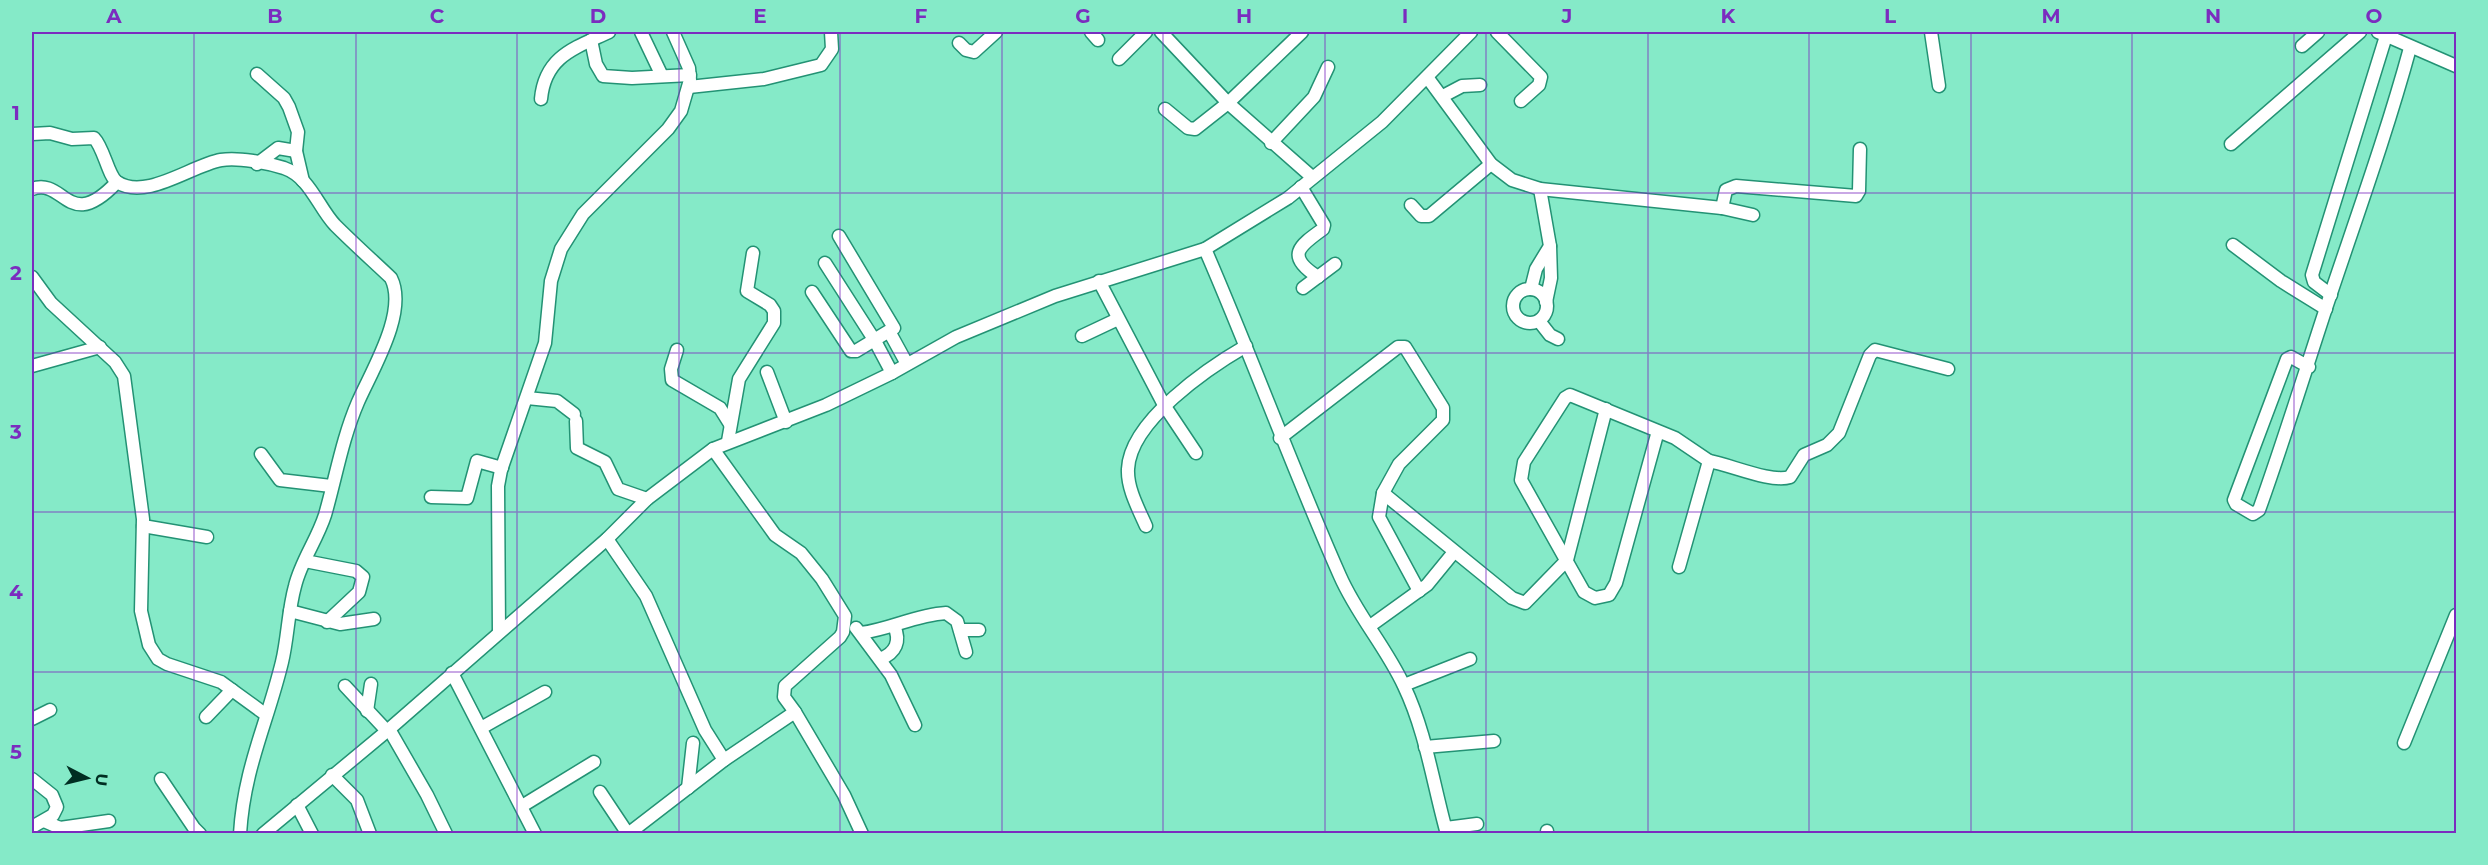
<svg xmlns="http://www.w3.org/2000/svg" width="2488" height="865" viewBox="0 0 2488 865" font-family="Montserrat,sans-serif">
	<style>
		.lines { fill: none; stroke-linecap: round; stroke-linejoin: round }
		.minor-casing { stroke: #239274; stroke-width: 15 }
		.minor { stroke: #fff; stroke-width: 12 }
		.grid { fill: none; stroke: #7b2cbf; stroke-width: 1.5; stroke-opacity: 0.55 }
		.neatline { fill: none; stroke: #7b2cbf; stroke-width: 2 }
		.grid-label { font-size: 20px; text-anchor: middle; font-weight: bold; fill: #7b2cbf }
	</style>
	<rect width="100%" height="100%" fill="#85eac8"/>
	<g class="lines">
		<!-- minor casing -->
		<g class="minor-casing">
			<g id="minor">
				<path d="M641 32 662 76"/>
				<path d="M1091 32 1098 40"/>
				<path d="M1161 32 1228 103 1312 177"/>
				<path d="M1497 32 1541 77 1539 85 1521 101"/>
				<path d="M1931 32 1939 86"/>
				<path d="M2378 32 2456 66"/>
				<path d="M591 40 596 64 603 76 632 78 690 75"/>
				<path d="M959 43 966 50 974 52 996 32"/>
				<path d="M2302 46 2318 32"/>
				<path d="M1119 59 1146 32"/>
				<path d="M257 74 284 98 289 107 298 132 296 151 303 181"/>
				<path d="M1427 77 1491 164 1512 180 1540 189 1722 208 1753 215"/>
				<path d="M689 87 764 79 821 65 832 49 831 32"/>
				<path d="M1443 96 1462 86 1480 85"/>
				<path d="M541 99C545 56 575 48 609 32"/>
				<path d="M1165 109 1188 128 1195 129 1228 103 1302 32"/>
				<path d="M32 134 50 133 72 139 94 138C104 148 108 176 117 182 146 201 192 165 221 160 238 157 268 163 284 168 310 177 318 207 335 225 353 243 373 261 391 278 408 312 372 370 358 402 342 439 336 477 325 515 317 540 301 561 295 586 288 611 288 637 282 662 267 724 244 768 240 834"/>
				<path d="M1271 143 1314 97 1328 67"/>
				<path d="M2231 144 2360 32"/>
				<path d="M257 164 278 148 296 151"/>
				<path d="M1301 187 1324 225 1323 229C1299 246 1285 256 1318 277"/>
				<path d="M32 189C65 177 68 234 117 182"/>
				<path d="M1411 205 1421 216H1429L1491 164"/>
				<path d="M1722 208 1726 190 1736 186 1856 196 1859 191 1860 149"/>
				<path d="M2233 245 2281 281 2326 309"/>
				<path d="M1205 249C1252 357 1292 468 1340 576 1357 615 1386 647 1404 686 1426 732 1433 784 1447 834"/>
				<path d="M825 263 875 341 892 373"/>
				<path d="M32 277 51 303 115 362 124 376 143 519 141 611 149 645 158 659 167 664 221 682 265 714"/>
				<path d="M1099 281 1164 405 1196 453"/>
				<path d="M1303 288 1335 264"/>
				<path d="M1531 289 1536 269 1550 246 1540 189"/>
				<circle cx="1530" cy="306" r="17"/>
				<path d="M812 292 851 351H856L894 328 839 236"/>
				<path d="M2331 295 2314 282 2312 275 2386 36"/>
				<path d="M1546 302 1551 278 1550 246"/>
				<path d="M1539 321 1550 335 1558 339"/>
				<path d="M890 333 907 364"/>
				<path d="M1082 336 1118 319"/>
				<path d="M677 350 671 369 672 380 720 408 730 424"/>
				<path d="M32 366 100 347"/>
				<path d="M2309 367 2291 357 2287 359 2234 500 2236 504 2253 514 2259 510C2283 443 2304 375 2326 308 2355 221 2386 136 2410 48"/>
				<path d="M767 372 786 422"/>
				<path d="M527 398 557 401 574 414"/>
				<path d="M576 421 577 448 605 462 618 489 647 499"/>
				<path d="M1658 431 1616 583 1609 595 1595 598 1584 592 1521 480 1524 462 1565 398 1570 395 1675 438 1709 461 1679 567"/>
				<path d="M1280 438 1398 347H1405L1443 408V420L1399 464 1383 493"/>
				<path d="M728 441 739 379 774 323V311L770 305 747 291 753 253"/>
				<path d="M261 454 280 480 331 486"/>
				<path d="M1709 461C1731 465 1771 483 1790 477L1804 455 1827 445 1839 433 1870 355 1875 350 1948 369"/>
				<path d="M431 497 467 498 477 461 502 468"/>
				<path d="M143 526 207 537"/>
				<path d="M1146 526C1138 508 1127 488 1128 469 1130 421 1208 368 1246 346"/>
				<path d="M607 539 646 596 705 730 724 760"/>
				<path d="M305 561 356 571 363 577 359 592 327 622"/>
				<path d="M1419 591 1379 517 1383 493 1512 598 1525 603 1567 560 1606 409"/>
				<path d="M290 611 340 624 374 619"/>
				<path d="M1370 626 1427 585 1454 552"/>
				<path d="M856 628 891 675 915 725"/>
				<path d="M960 630H979"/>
				<path d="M499 632 498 486 501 470 545 343 551 281 561 249 583 214 668 129 681 111 690 80 689 68 673 32"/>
				<path d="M861 633C891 629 915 615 946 613L957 621 966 652"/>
				<path d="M880 659C896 653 901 641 894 626"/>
				<path d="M452 673 535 834"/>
				<path d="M1404 685 1470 659"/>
				<path d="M345 686 387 731"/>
				<path d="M367 711 371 684"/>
				<path d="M795 712 844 795 862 834"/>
				<path d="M206 717 232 690"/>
				<path d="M32 719 50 710"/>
				<path d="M481 728 545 692"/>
				<path d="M389 729 427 795 446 834"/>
				<path d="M2404 743 2456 615"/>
				<path d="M1425 747 1494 741"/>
				<path d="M332 775 357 800 370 834"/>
				<path d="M32 779 52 795 57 807 53 815 32 827"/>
				<path d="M161 779 194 828 200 834"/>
				<path d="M688 788 693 743"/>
				<path d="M600 792 628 834"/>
				<path d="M297 805 312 834"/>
				<path d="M522 806 594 762"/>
				<path d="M44 821 60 828 109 821"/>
				<path d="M1446 828 1477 824"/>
				<path d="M1547 831V834"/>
				<path d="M263 834 387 731 607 539 647 499 713 449 826 405 892 373 956 337 1055 296 1205 249 1288 198 1382 122 1471 32"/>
				<path d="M628 834 724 760 795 712 784 697 785 686 840 637 843 632 845 616 822 579 801 553 775 535 713 449"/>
			</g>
		</g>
		<!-- minor -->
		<use href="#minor" class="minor"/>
	</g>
	<!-- grid -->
	<path class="grid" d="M194 32V834M356 32V834M517 32V834M679 32V834M840 32V834M1002 32V834M1163 32V834M1325 32V834M1486 32V834M1648 32V834M1809 32V834M1971 32V834M2132 32V834M2294 32V834M32 193H2456M32 353H2456M32 512H2456M32 672H2456"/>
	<!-- border -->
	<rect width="2488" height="865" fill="none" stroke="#85eac8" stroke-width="66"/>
	<!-- north arrow -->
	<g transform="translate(87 778) rotate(97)" stroke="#85eac8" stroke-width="4.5" paint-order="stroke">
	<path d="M0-4.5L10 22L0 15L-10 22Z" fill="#002e22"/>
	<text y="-9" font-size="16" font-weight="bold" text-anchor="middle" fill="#002e22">U</text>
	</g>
	<rect x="33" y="33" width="2422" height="799" class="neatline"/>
	<g class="grid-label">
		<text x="114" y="23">A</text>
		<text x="275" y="23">B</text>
		<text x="437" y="23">C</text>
		<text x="598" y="23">D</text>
		<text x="760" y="23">E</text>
		<text x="921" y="23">F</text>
		<text x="1083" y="23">G</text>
		<text x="1244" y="23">H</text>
		<text x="1405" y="23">I</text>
		<text x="1567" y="23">J</text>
		<text x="1728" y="23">K</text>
		<text x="1890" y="23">L</text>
		<text x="2051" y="23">M</text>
		<text x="2213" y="23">N</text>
		<text x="2374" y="23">O</text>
		<text x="16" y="120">1</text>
		<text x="16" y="280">2</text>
		<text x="16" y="439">3</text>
		<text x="16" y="599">4</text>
		<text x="16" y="759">5</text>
	</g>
</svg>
